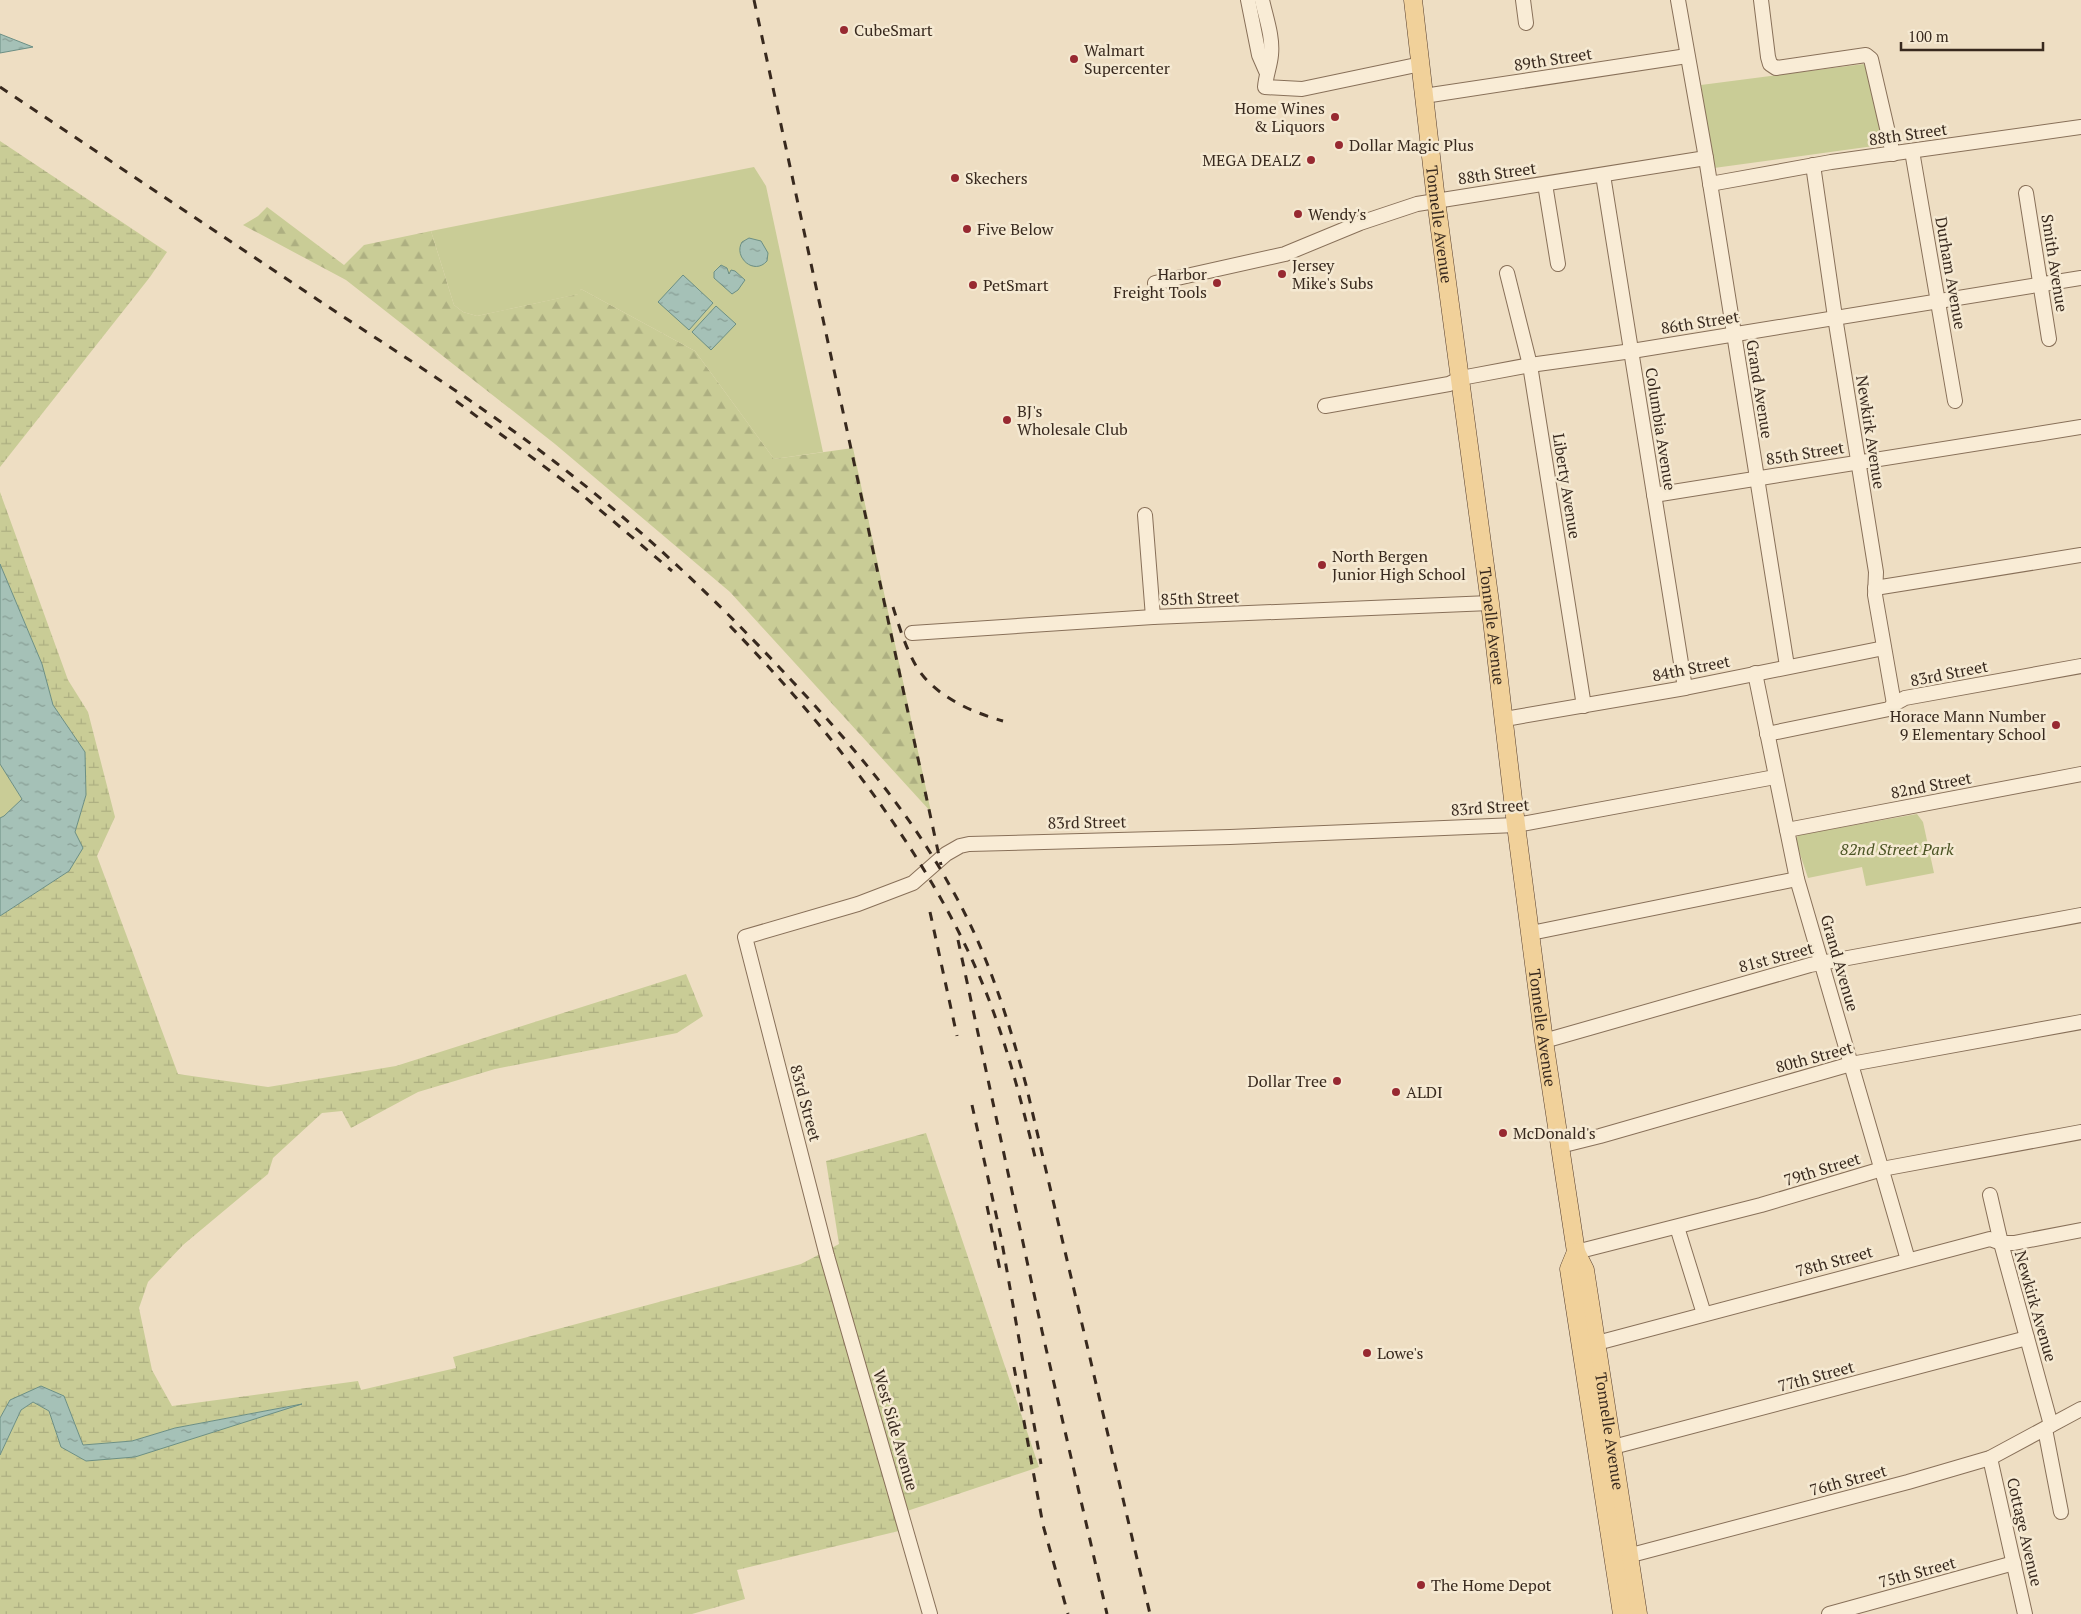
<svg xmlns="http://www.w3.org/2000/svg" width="2081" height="1614" viewBox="0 0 2081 1614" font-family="'PT Serif',serif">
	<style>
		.forest { fill: url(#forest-firs) }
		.wetland { fill: url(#wetland-marsh) }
		.park { fill: #c9cc96 }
		.water { fill: url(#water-ripples); stroke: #6c8f84 }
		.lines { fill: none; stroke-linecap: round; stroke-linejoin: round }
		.minor-casing { stroke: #887059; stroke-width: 16 }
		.major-casing { stroke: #563e2e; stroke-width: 19 }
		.minor { stroke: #f9ecd6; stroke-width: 14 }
		.major { stroke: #f1d19a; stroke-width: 18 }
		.rail { stroke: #38291e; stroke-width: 3; stroke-dasharray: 9 9; stroke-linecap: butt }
		.poi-dot { fill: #972931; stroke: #f5e9d2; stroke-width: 2 }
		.labels { text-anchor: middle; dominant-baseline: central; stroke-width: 5; stroke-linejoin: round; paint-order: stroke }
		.poi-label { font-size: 16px; fill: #38291e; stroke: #f5e9d2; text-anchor: start }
		.street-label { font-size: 16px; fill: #38291e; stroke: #f5e9d2 }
		.park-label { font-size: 16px; font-style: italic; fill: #4b5424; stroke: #f5e9d2 }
	</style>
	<defs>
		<pattern id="forest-firs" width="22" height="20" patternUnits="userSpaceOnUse" patternTransform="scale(1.25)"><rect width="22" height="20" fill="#c9cc96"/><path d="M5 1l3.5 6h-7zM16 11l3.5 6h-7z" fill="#adaf81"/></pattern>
		<pattern id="wetland-marsh" width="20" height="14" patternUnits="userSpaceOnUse" patternTransform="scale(1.25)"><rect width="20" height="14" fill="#c9cc96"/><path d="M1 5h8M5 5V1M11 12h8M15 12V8" fill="none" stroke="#adaf81"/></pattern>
		<pattern id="water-ripples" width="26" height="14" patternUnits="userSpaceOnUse" patternTransform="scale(1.25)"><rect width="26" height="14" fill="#a5c1b7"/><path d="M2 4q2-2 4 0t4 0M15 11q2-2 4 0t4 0" fill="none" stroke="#879d94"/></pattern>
	</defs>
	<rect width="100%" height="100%" fill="#eedec3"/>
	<!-- forest -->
	<path class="forest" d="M267 207 344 265 364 245 431 231 454 305 463 312 477 316 578 294 581 289 695 351 774 459 853 448 931 812 730 592 555 444 346 280 243 225 258 216Z"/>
	<!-- wetland -->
	<g class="wetland">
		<path d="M0 141 167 252 150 277 0 467Z"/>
		<path d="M0 492 68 680 88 712 115 817 97 856 178 1074 268 1087 396 1066 686 974 703 1016 677 1033 495 1069 418 1092 351 1128 342 1111 322 1113 273 1158 268 1174 183 1245 148 1282 139 1308 152 1370 172 1406 358 1381 361 1390 456 1368 453 1357 801 1264 839 1244 826 1161 926 1133 1039 1467 904 1512 907 1529 737 1570 745 1599 692 1614H0V1455L21 1410 33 1402 49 1411 61 1447 86 1461 296 1405 175 1428 132 1441 83 1445 64 1396 10 1400 0 1418V916L69 871 75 832 86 795 85 752 53 705 42 664 0 564Z"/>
	</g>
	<!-- park -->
	<g class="park">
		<path d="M1864 64 1866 67 1884 142 1881 145 1714 168 1701 85Z"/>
		<path d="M754 167 766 186 823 452 774 459 695 351 581 289 579 294 477 316 463 312 454 305 431 231Z"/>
		<path d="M0 764 22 799 4 817 0 818Z"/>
		<path d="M1917 814 1923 822 1934 873 1866 886 1862 867 1808 878 1796 842V839L1798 835Z"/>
	</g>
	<!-- water -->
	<g class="water">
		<path d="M0 34 33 47 0 53Z"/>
		<path d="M749 238 761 241 768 253 767 261C754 276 733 257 742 242Z"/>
		<path d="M721 265 727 268 729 274 731 270 735 271 745 280 738 290 732 294 714 278V272Z"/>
		<path d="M683 275 713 303 689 330 658 302Z"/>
		<path d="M716 306 736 324 711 350 692 332Z"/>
		<path d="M0 564 42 664 53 705 85 752 86 795 75 832 83 848 69 871 0 916V818L4 816 22 799 0 764Z"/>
		<path d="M41 1386 64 1396 83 1445 132 1441 175 1428 302 1404 135 1457 86 1461 61 1447 49 1411 33 1402 21 1410 0 1455V1418L10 1400Z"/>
	</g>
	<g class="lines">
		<!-- minor casing -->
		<g class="minor-casing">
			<g id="minor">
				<path d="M1248 0 1259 55 1266 71"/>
				<path d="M1262 0C1266 18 1273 37 1271 55 1270 66 1266 75 1265 87L1302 89 1421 64"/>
				<path d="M1523 0 1526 23"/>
				<path d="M1678 0 1706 158 1787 666"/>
				<path d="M1761 0 1768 57 1770 64 1776 68 1866 55 1871 59 1893 154"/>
				<path d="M1424 96 1687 56"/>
				<path d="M1912 151 1955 401"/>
				<path d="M1813 165 1835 317 1876 572 1875 595 1894 704"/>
				<path d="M1603 175 1685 688"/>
				<path d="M1545 184 1558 264"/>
				<path d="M1710 184 1831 162 2081 127"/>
				<path d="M2026 193 2049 339"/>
				<path d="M1507 273 1530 365 1584 706"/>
				<path d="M1155 283 1285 254 1360 223 1417 204 1706 158"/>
				<path d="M1325 406 1449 384 1461 378 1530 365 1632 351 2081 278"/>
				<path d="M1654 495 2081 427"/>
				<path d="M1145 515 1153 617"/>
				<path d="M1875 588 2081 555"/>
				<path d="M912 633 1153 617 1490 603"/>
				<path d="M1755 673 1797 879 1908 1260"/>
				<path d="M1505 719 1685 688 1884 648"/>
				<path d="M1767 734 1889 709 1894 704 1905 698 2081 666"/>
				<path d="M1787 830 2081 774"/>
				<path d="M1531 933 1797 879"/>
				<path d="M1544 1041 1810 965 2081 915"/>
				<path d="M1560 1146 1600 1136 1851 1064 2081 1022"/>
				<path d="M1990 1195 2001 1243 2051 1425"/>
				<path d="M1677 1227 1704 1314"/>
				<path d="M1576 1252 1761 1205 1882 1169 2081 1132"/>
				<path d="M1597 1343 1990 1239 2001 1243H2014L2081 1230"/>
				<path d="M2045 1429 2061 1512"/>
				<path d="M1613 1447 2027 1338"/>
				<path d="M1990 1458 2025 1614"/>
				<path d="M1620 1558 1908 1482 1990 1458 2081 1409"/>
				<path d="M930 1614 827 1256 745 937 858 904 913 883 946 854 960 846 969 844 1230 837 1516 825 1775 777"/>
				<path d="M1829 1614 2014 1563"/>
			</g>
		</g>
		<!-- major casing -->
		<g class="major-casing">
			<g id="major">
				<path id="s1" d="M1413 0 1436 200 1490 603 1516 825 1544 1041 1576 1252 1585 1270 1638 1614"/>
				<path d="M1576 1252 1569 1269 1622 1614"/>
			</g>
		</g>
		<!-- minor -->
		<use href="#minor" class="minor"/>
		<!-- major -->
		<use href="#major" class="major"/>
		<!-- rail -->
		<g class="rail">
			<path d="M754 0 941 865"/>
			<path d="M0 87C106 158 212 229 318 300 398 353 480 404 555 462 641 528 720 603 793 682 852 745 908 810 950 886 986 948 1007 1015 1026 1085L1150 1614"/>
			<path d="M456 401 580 493 672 571"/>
			<path d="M893 607C899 626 905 646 915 664 932 695 971 712 1003 721"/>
			<path d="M730 626C826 725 923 846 978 973 1005 1035 1021 1100 1037 1165"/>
			<path d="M930 912 957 1036"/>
			<path d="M958 940 1042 1331 1107 1614"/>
			<path d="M972 1105 1001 1237 1041 1464"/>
			<path d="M987 1206 1000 1270"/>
			<path d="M1014 1367 1043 1525 1068 1614"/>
		</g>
	</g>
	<!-- markers -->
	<g class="poi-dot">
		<circle cx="844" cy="30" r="5"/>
		<circle cx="1074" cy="59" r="5"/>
		<circle cx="1335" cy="117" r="5"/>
		<circle cx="1339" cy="145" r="5"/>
		<circle cx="1311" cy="160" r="5"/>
		<circle cx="955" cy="178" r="5"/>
		<circle cx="1298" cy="214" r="5"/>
		<circle cx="967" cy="229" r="5"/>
		<circle cx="1282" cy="274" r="5"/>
		<circle cx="1217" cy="283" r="5"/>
		<circle cx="973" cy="285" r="5"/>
		<circle cx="1007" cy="420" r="5"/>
		<circle cx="1322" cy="565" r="5"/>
		<circle cx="2056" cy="725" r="5"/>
		<circle cx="1337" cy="1081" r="5"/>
		<circle cx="1396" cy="1092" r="5"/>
		<circle cx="1503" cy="1133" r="5"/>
		<circle cx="1367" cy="1353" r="5"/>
		<circle cx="1421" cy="1585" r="5"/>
	</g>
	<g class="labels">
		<!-- poi labels -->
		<g class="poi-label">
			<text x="854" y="30">CubeSmart</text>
			<text x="1084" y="50">Walmart<tspan x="1084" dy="18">Supercenter</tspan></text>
			<text x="1325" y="108" text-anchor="end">Home Wines<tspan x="1325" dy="18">&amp; Liquors</tspan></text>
			<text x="1349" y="145">Dollar Magic Plus</text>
			<text x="1301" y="160" text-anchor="end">MEGA DEALZ</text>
			<text x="965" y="178">Skechers</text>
			<text x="1308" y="214">Wendy's</text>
			<text x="977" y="229">Five Below</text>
			<text x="1292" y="265">Jersey<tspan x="1292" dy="18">Mike's Subs</tspan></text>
			<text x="1207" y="274" text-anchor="end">Harbor<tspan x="1207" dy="18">Freight Tools</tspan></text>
			<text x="983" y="285">PetSmart</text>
			<text x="1017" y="411">BJ's<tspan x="1017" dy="18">Wholesale Club</tspan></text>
			<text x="1332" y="556">North Bergen<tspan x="1332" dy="18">Junior High School</tspan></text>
			<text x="2046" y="716" text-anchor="end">Horace Mann Number<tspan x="2046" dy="18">9 Elementary School</tspan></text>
			<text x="1327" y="1081" text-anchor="end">Dollar Tree</text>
			<text x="1406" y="1092">ALDI</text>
			<text x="1513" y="1133">McDonald's</text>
			<text x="1377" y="1353">Lowe's</text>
			<text x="1431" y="1585">The Home Depot</text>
		</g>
		<!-- street labels -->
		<g class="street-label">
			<text transform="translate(1553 59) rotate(-9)">89th Street</text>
			<text transform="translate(1908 134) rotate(-8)">88th Street</text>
			<text transform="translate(1497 173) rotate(-8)">88th Street</text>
			<text stroke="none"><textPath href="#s1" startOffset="226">Tonnelle Avenue</textPath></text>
			<text transform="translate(2055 263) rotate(81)">Smith Avenue</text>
			<text transform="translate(1951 273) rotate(80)">Durham Avenue</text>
			<text transform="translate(1700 322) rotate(-9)">86th Street</text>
			<text transform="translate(1760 389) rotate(81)">Grand Avenue</text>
			<text transform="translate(1661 429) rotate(81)">Columbia Avenue</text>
			<text transform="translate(1871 432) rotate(81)">Newkirk Avenue</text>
			<text transform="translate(1805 453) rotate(-9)">85th Street</text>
			<text transform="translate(1567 486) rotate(81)">Liberty Avenue</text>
			<text transform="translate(1200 598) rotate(-2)">85th Street</text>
			<text stroke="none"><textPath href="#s1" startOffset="631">Tonnelle Avenue</textPath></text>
			<text transform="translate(1691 668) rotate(-11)">84th Street</text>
			<text transform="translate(1949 673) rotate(-11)">83rd Street</text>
			<text transform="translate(1931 785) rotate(-11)">82nd Street</text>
			<text transform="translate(1490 807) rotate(-4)">83rd Street</text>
			<text transform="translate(1087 822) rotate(-1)">83rd Street</text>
			<text transform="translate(1776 957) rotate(-15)">81st Street</text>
			<text transform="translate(1840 963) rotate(74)">Grand Avenue</text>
			<text stroke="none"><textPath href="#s1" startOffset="1036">Tonnelle Avenue</textPath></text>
			<text transform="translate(1814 1057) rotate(-15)">80th Street</text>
			<text transform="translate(806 1103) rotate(75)">83rd Street</text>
			<text transform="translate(1822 1169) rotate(-17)">79th Street</text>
			<text transform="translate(1834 1261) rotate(-15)">78th Street</text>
			<text transform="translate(2036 1306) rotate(74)">Newkirk Avenue</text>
			<text transform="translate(1816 1376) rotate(-15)">77th Street</text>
			<text transform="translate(896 1430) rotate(74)">West Side Avenue</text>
			<text stroke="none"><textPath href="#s1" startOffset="1446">Tonnelle Avenue</textPath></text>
			<text transform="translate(1848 1480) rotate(-15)">76th Street</text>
			<text transform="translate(2025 1532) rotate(77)">Cottage Avenue</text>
			<text transform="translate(1917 1572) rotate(-15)">75th Street</text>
		</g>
		<!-- park labels -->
		<g class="park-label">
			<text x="1897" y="849">82nd Street Park</text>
		</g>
	</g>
	<!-- scale -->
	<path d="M1901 42v8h142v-8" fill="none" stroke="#38291e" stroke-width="2.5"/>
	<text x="1908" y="42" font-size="15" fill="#38291e" stroke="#f5e9d2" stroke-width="4" paint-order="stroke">100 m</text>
</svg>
